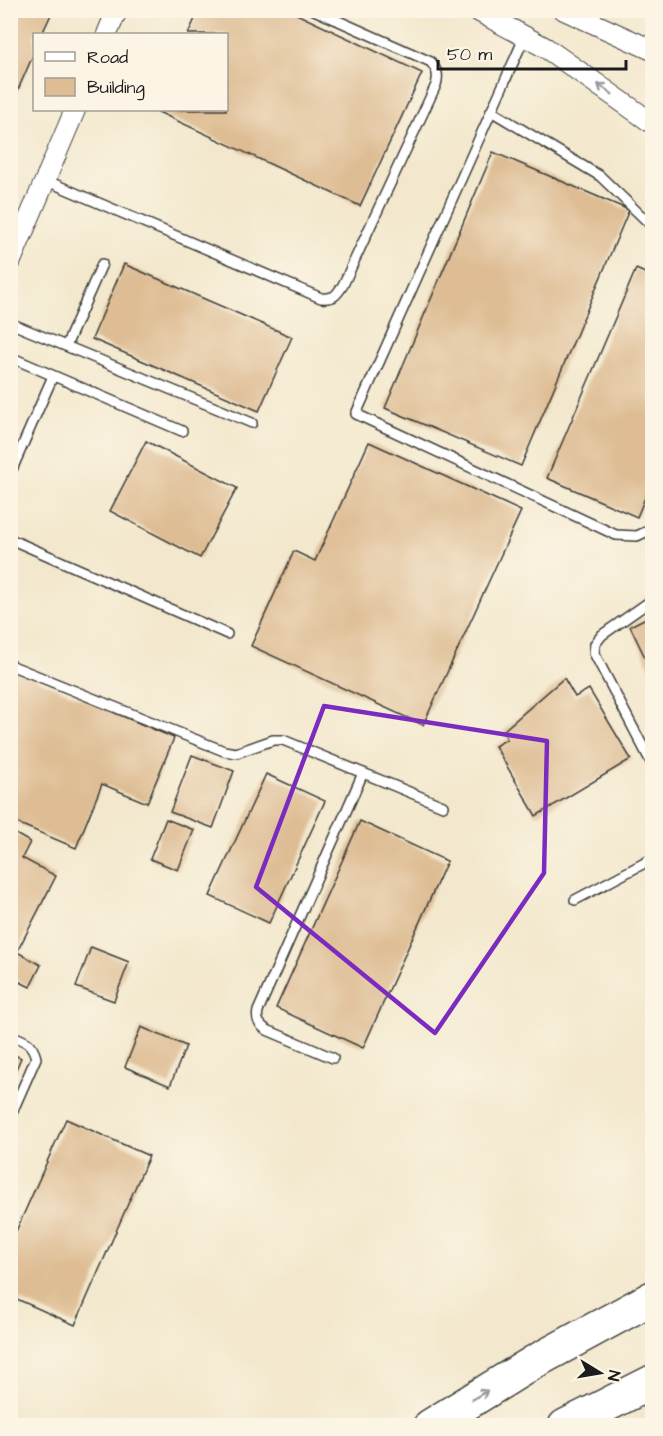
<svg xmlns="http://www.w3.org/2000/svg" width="663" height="1436" viewBox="0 0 663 1436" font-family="'Architects Daughter',sans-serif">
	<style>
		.building { fill: #debd94 }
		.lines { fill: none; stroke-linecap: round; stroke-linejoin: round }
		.lane-casing { stroke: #3c3b37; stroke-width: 12 }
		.street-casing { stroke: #3c3b37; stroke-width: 22 }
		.highway-casing { stroke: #3c3b37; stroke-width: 36 }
		.lane { stroke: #fff; stroke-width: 9 }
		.street { stroke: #fff; stroke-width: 20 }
		.highway { stroke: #fff; stroke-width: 33 }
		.oneway { stroke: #999 }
		.marked { fill: none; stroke: #7b2cbf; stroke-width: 4.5; stroke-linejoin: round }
	</style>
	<rect width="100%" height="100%" fill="#fcf5e5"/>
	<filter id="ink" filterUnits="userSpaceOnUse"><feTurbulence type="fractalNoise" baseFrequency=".0167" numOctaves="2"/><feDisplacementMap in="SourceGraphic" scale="12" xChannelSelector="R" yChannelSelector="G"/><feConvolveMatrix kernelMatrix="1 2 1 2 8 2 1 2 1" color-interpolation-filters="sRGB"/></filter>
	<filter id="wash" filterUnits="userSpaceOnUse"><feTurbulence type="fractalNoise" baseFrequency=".008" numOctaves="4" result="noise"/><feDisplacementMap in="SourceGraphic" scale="24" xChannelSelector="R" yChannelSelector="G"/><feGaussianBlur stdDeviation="1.35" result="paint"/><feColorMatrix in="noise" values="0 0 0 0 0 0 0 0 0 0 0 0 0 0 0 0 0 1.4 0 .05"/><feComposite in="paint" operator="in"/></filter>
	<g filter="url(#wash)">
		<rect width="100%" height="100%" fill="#f3e8cd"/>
		<g id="blocks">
			<!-- building -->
			<g class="building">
				<path d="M10 10H53L42 34H34V53L10 108Z"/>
				<path d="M199 10H288L422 73 360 206 154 110H226V34H188Z"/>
				<path d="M493 152 629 210 521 466 385 408Z"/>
				<path d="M124 264 292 337 259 411 92 339Z"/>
				<path d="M636 269 652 276V481L637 517 547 478Z"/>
				<path d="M146 441 237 488 200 558 110 511Z"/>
				<path d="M369 442 521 511 423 725 251 646 294 551 315 561Z"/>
				<path d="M652 615V672L630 626Z"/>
				<path d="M14 670 174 738 147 803 102 784 76 848 10 820V679Z"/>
				<path d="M564 678 575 697 589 689 631 759 536 816 495 746 507 739 503 731Z"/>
				<path d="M192 755 234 771 213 828 170 812Z"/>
				<path d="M266 774 325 801 269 923 210 896Z"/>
				<path d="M166 819 194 830 178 870 150 859Z"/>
				<path d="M360 821 447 861 363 1048 276 1008Z"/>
				<path d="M14 833 30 842 22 858 56 876 17 952 41 965 30 987 10 977V841Z"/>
				<path d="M91 947 129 962 114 1001 76 987Z"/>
				<path d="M141 1027 186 1046 170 1086 125 1067Z"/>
				<path d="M10 1053 21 1058 10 1083Z"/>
				<path d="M66 1119 149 1156 75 1325 10 1296V1245Z"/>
			</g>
		</g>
	</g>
	<g filter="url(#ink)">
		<use href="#blocks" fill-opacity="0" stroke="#3c3b37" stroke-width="1.5"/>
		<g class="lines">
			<!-- lane casing -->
			<g class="lane-casing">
				<g id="lane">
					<path d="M525 36 356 414 616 535 637 536 652 529"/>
					<path d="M491 111 600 176 652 226"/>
					<path d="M45 180 321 298C334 299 336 296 343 285L436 85C439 75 437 70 431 62L314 10"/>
					<path d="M10 323 252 423"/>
					<path d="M66 346 102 264"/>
					<path d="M10 357 182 431"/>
					<path d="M10 474 53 376"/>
					<path d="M10 539 227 634"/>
					<path d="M652 600 602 635 595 644 594 653 652 764"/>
					<path d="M10 665 224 751 236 753 273 740H283L443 806"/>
					<path d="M575 900 652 859"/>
					<path d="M10 1035C25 1041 32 1042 36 1058L10 1117"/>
					<path d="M333 1058 267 1030C259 1025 256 1020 258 1011L363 773"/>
				</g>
			</g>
			<!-- street casing -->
			<g class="street-casing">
				<g id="street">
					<path d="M476 10 546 48 652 123"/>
					<path d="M564 10 652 50"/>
					<path d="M107 34 117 10"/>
					<path d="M10 263 75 110"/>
				</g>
			</g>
			<!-- highway casing -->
			<g class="highway-casing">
				<g id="highway">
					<path d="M430 1426 534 1362 652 1298"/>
					<path d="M565 1426 652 1382"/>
				</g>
			</g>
			<!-- lane -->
			<use href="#lane" class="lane"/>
			<!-- street -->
			<use href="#street" class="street"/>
			<!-- highway -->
			<use href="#highway" class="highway"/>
		</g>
		<!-- one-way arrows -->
		<defs><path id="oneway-shaft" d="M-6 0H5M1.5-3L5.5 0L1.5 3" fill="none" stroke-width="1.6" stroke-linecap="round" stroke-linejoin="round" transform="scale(1.5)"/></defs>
		<g class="oneway">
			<use href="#oneway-shaft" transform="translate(605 89) rotate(-145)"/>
			<use href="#oneway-shaft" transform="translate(480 1395) rotate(-31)"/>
		</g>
	</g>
	<!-- marked area -->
	<path class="marked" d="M324 706 547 741 544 873 435 1033 256 887Z"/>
	<!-- margin -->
	<rect width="663" height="1436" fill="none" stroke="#fcf5e5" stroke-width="36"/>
	<!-- legend -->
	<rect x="33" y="33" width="195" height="78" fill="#fcf5e5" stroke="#a29e95" stroke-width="1.5"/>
	<rect x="45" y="52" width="30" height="9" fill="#ffffff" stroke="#a29e95" stroke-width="1.5"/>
	<text x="87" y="63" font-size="18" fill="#1c1c1c">Road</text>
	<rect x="45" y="78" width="30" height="18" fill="#debd94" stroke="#a29e95" stroke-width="1.5"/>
	<text x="87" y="93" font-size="18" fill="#1c1c1c">Building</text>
	<!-- north arrow -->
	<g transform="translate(600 1373) rotate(101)" stroke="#fcf5e5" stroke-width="4.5" paint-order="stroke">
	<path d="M0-4.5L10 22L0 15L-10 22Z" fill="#1c1c1c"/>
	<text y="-9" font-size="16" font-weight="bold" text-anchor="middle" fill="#1c1c1c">N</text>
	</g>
	<!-- scale -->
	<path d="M438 60v9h188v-9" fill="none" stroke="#1c1c1c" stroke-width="3"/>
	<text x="447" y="60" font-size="18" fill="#1c1c1c" stroke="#fcf5e5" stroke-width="4.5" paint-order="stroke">50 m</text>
</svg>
